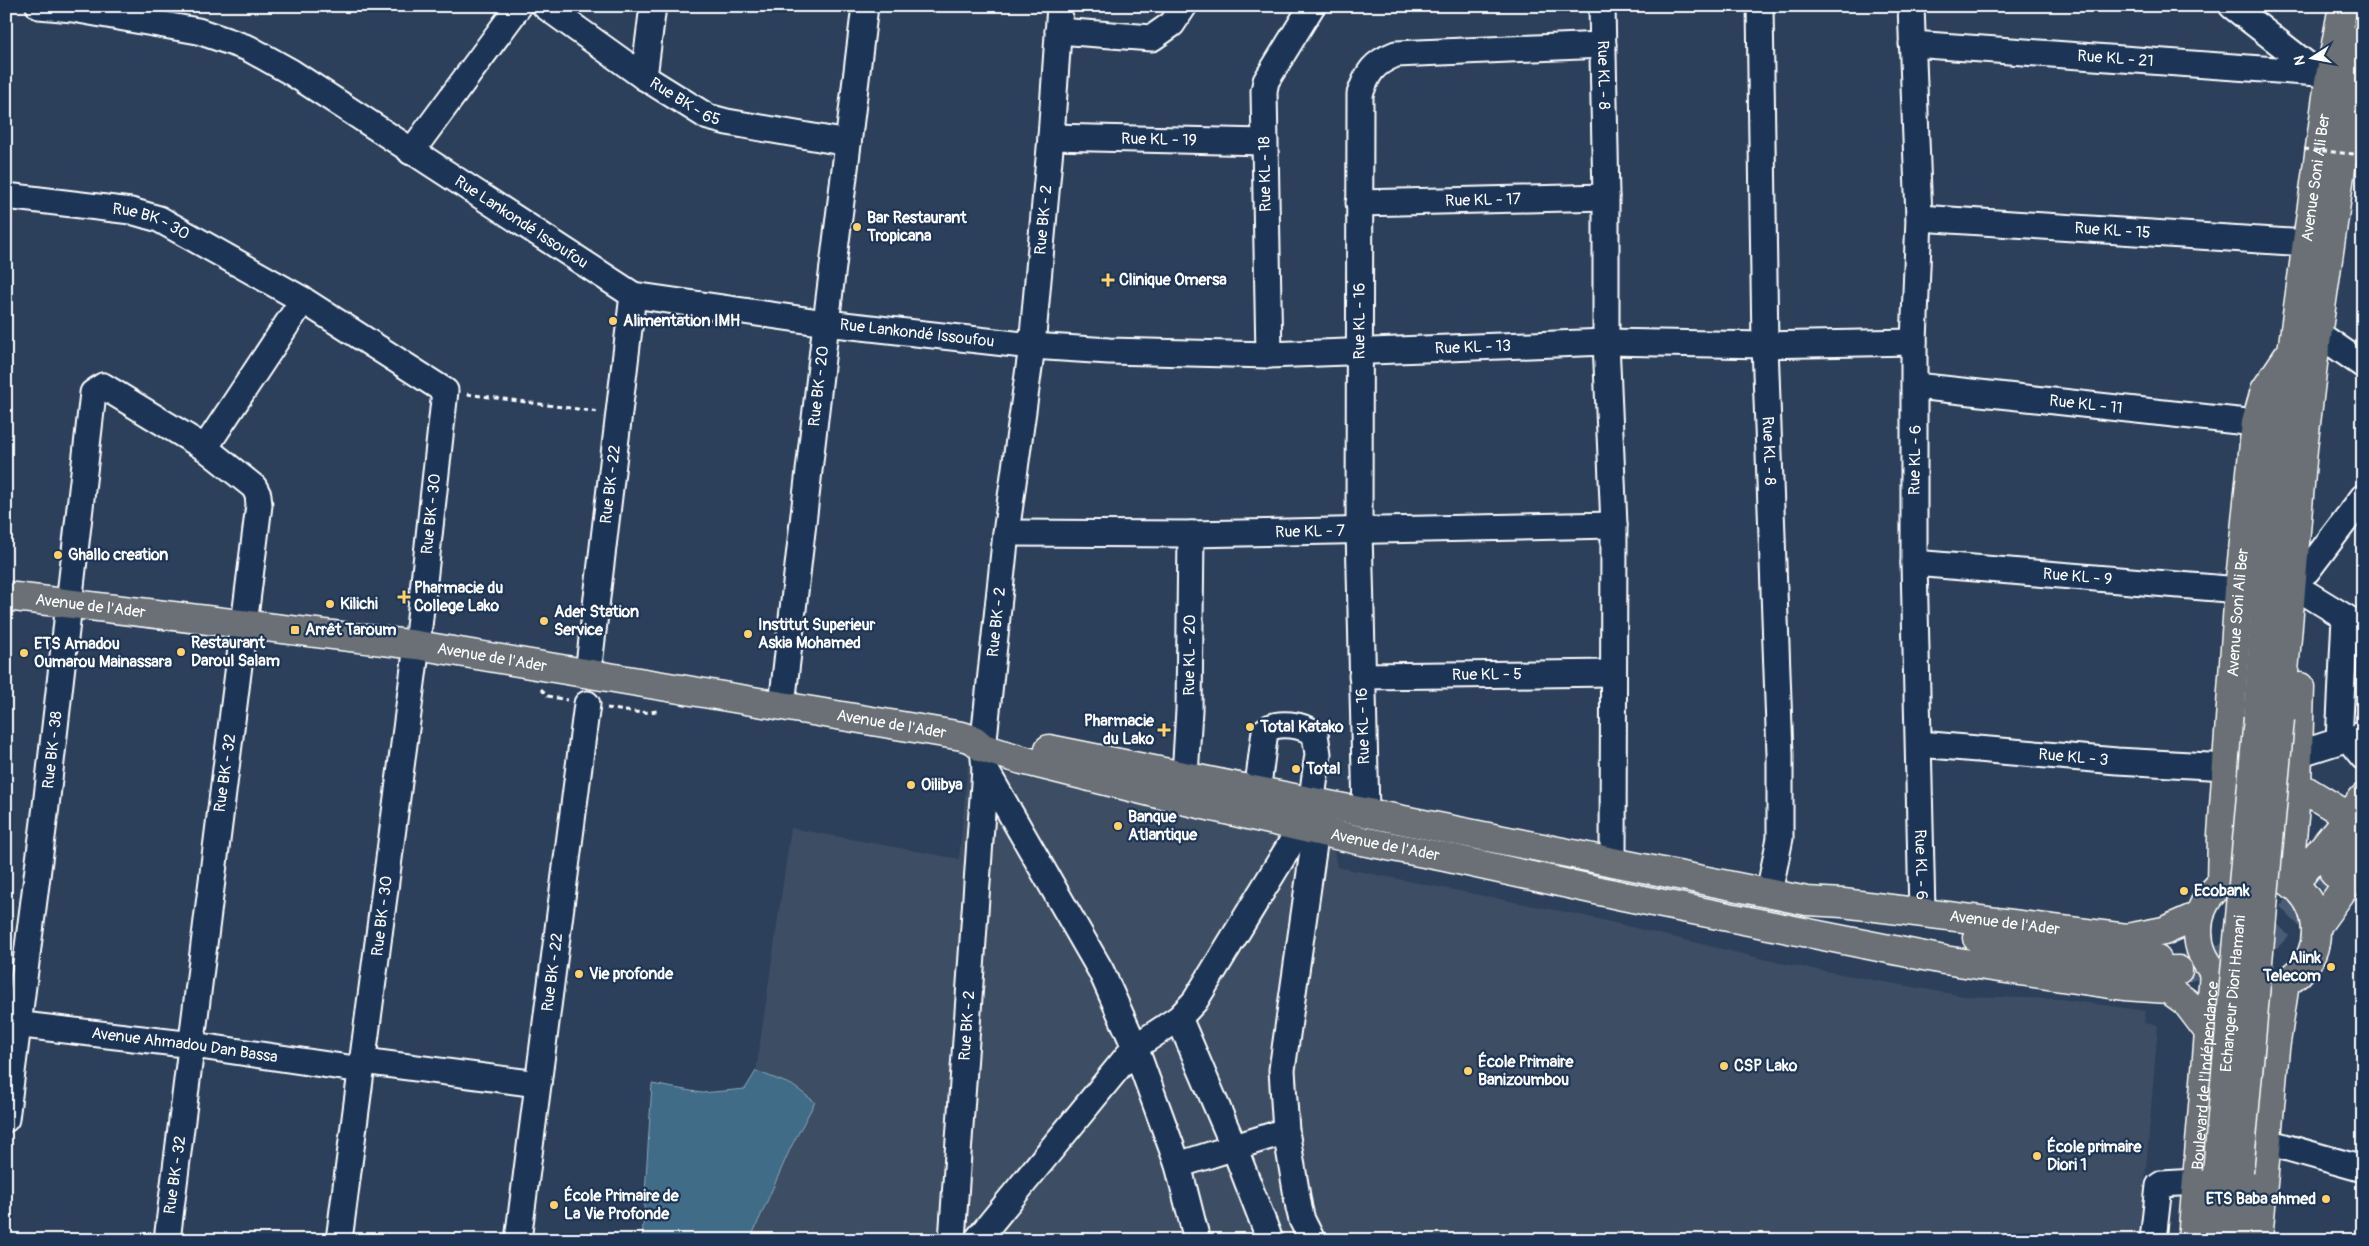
<svg xmlns="http://www.w3.org/2000/svg" width="2369" height="1246" viewBox="0 0 2369 1246" font-family="Pangolin,sans-serif">
	<style>
		.built { fill: #3e4d63 }
		.water { fill: #416c88; stroke: #8da7b8 }
		.lines { fill: none; stroke-linecap: round; stroke-linejoin: round }
		.major-tunnel { stroke: #4c5d74; stroke-width: 28; stroke-dasharray: 28 14; stroke-linecap: butt }
		.minor-casing { stroke: #fff; stroke-width: 29 }
		.major-casing { stroke: #fff; stroke-width: 31 }
		.path { stroke: #fff; stroke-width: 3; stroke-dasharray: 5 4; stroke-linecap: butt }
		.minor { stroke: #1d3557; stroke-width: 25 }
		.major { stroke: #6a7074; stroke-width: 28 }
		.major-bridge-casing { stroke: #fff; stroke-width: 31; stroke-linecap: butt }
		.path-bridge { stroke: #fff; stroke-width: 3; stroke-dasharray: 5 4; stroke-linecap: butt }
		.major-bridge { stroke: #6a7074; stroke-width: 28 }
		.poi-dot { fill: #ffd166; stroke: #1d3557; stroke-width: 2 }
		.labels { text-anchor: middle; dominant-baseline: central; stroke-width: 4.5; stroke-linejoin: round; paint-order: stroke }
		.street-label { font-size: 16px; fill: #fff; stroke: #1d3557 }
		.poi-label { font-size: 16px; font-weight: bold; fill: #fff; stroke: #1d3557; text-anchor: start }
	</style>
	<rect width="100%" height="100%" fill="#2c405c"/>
	<filter id="ink" filterUnits="userSpaceOnUse"><feTurbulence type="fractalNoise" baseFrequency=".02" numOctaves="2"/><feDisplacementMap in="SourceGraphic" scale="10" xChannelSelector="R" yChannelSelector="G"/><feConvolveMatrix kernelMatrix="1 2 1 2 8 2 1 2 1" color-interpolation-filters="sRGB"/></filter>
	<g filter="url(#ink)">
		<!-- built -->
		<path class="built" d="M968 765 1333 844 1337 867 1585 916 1780 963 1963 996 2060 999 2146 1011 2144 1023 2158 1025 2140 1240H750L791 1147 815 1102 792 1085 756 1071 791 828 959 859Z"/>
		<!-- water -->
		<path class="water" d="M756 1071 792 1085 815 1102 791 1147 750 1240H642L652 1084 702 1093 745 1089Z"/>
		<g class="lines">
			<!-- major-tunnel -->
			<path class="major-tunnel" d="M2178 970 2229 956 2269 936 2333 874"/>
			<!-- minor casing -->
			<g class="minor-casing">
				<g id="minor">
					<path id="s1" d="M39 6 73 9 198 31 248 48 291 72 633 295 826 323 1032 346 1109 351 1269 355 1606 342 1765 345 1914 342"/>
					<path id="s2" d="M545 6 644 77 708 117 727 122 848 143"/>
					<path id="s3" d="M1602 6 1606 197V342L1614 525 1613 863"/>
					<path id="s4" d="M1760 6 1765 345 1780 754V838L1769 893"/>
					<path id="s5" d="M1911 6 1919 218 1914 342V563L1922 913"/>
					<path d="M2232 6 2319 74"/>
					<path d="M1058 31 1152 38 1172 24 1184 6"/>
					<path id="s6" d="M1912 44 2318 73"/>
					<path d="M644 77 653 6"/>
					<path id="s7" d="M1051 137 1264 142"/>
					<path d="M411 152 519 6"/>
					<path id="s8" d="M6 196 131 211 159 219 303 300 445 391 417 645 339 1240"/>
					<path id="s9" d="M1359 203 1606 197"/>
					<path id="s10" d="M1919 218 2307 243"/>
					<path d="M2317 333 2363 365"/>
					<path d="M1269 355 1264 91 1266 81 1312 6"/>
					<path id="s11" d="M1916 386 2256 423"/>
					<path d="M205 448 303 300"/>
					<path id="s12" d="M1006 533 1191 534 1614 525"/>
					<path id="s13" d="M1914 563 2239 590"/>
					<path d="M2307 571 2363 497"/>
					<path d="M2306 593 2363 628"/>
					<path id="s14" d="M588 673 633 295"/>
					<path id="s15" d="M1362 676 1613 673"/>
					<path id="s16" d="M782 705 826 323 865 6"/>
					<path d="M2363 733 2354 746 2363 757"/>
					<path id="s17" d="M1919 744 2117 761 2227 767"/>
					<path d="M2298 754 2339 741 2345 617"/>
					<path d="M985 769 1101 971 1135 1047 1178 1165 1197 1240"/>
					<path id="s18" d="M1185 776 1189 710 1191 534"/>
					<path d="M1255 809 1265 731C1277 720 1304 725 1315 734L1318 754 1309 820"/>
					<path id="s19" d="M1366 812 1359 531 1360 94C1368 72 1373 63 1396 54L1603 45"/>
					<path d="M1179 1018 1234 1147 1270 1240"/>
					<path id="s20" d="M6 1023 193 1045 362 1070"/>
					<path d="M363 1061 538 1084"/>
					<path id="s21" d="M6 1119 46 806 93 393 103 386 205 448 254 487 258 495 259 505 167 1240"/>
					<path d="M2267 1142 2363 1169"/>
					<path d="M1178 1165 1286 1131"/>
					<path id="s22" d="M518 1240 587 704"/>
					<path id="s23" d="M952 1240 985 769 983 748 1006 533 1032 346 1051 137 1060 6"/>
					<path d="M977 1240 1135 1047 1179 1018 1195 1001 1301 827"/>
					<path d="M1312 1240 1302 1220 1299 1208 1286 1131 1282 1070 1316 830"/>
					<path d="M2153 1240 2159 1186 2162 1184 2196 1182"/>
				</g>
			</g>
			<!-- major casing -->
			<g class="major-casing">
				<g id="major">
					<path id="s24" d="M6 596 417 645 962 736 974 740 983 748 1022 760 1186 801 1362 841 1445 857 1623 896 1944 960 2124 986 2168 989 2186 1002 2208 1031"/>
					<path id="s25" d="M2258 718 2276 445 2292 351 2329 82 2343 6"/>
					<path d="M2280 719 2303 449 2313 364 2351 98 2363 37"/>
					<path id="s26" d="M1049 749 1807 901 1843 903 2127 938 2164 931 2200 915"/>
					<path d="M2297 785 2348 816"/>
					<circle cx="2257" cy="931" r="59"/>
					<path d="M2334 873 2363 839"/>
					<path d="M2288 881 2297 785 2300 687"/>
					<path id="s27" d="M2221 884 2222 835 2239 590 2256 423 2265 390 2288 356"/>
					<path d="M2293 885 2363 798"/>
					<path d="M2316 927 2363 862"/>
					<path d="M1977 938 2119 959 2157 960"/>
					<path d="M2135 971 2178 970"/>
					<path id="s28" d="M2192 1240 2214 972"/>
					<path d="M2213 1240 2217 1172"/>
					<path d="M2234 1240 2239 1172"/>
					<path d="M2258 1240 2275 1049 2285 983"/>
				</g>
			</g>
			<!-- path -->
			<g class="path">
				<path d="M467 394 599 412"/>
				<path d="M541 689 548 696 567 700"/>
				<path d="M607 708C625 711 643 715 660 710"/>
			</g>
			<!-- minor -->
			<use href="#minor" class="minor"/>
			<!-- major -->
			<use href="#major" class="major"/>
			<!-- major-bridge casing -->
			<g class="major-bridge-casing">
				<g id="major-bridge">
					<path id="s29" d="M2217 1172 2258 718"/>
					<path d="M2239 1172 2280 719"/>
				</g>
			</g>
			<!-- path-bridge -->
			<path class="path-bridge" d="M2304 149 2363 155"/>
			<!-- major-bridge -->
			<use href="#major-bridge" class="major-bridge"/>
		</g>
	</g>
	<!-- markers -->
	<g class="poi-dot">
		<circle cx="857" cy="227" r="5"/>
		<path d="M1105.5 272.5h5v5h5v5h-5v5h-5v-5h-5v-5h5z"/>
		<circle cx="613" cy="321" r="5"/>
		<circle cx="58" cy="555" r="5"/>
		<path d="M401.5 589.5h5v5h5v5h-5v5h-5v-5h-5v-5h5z"/>
		<circle cx="330" cy="604" r="5"/>
		<circle cx="544" cy="621" r="5"/>
		<rect x="290" y="625" width="10" height="10" rx="2.5"/>
		<circle cx="748" cy="634" r="5"/>
		<circle cx="181" cy="652" r="5"/>
		<circle cx="24" cy="653" r="5"/>
		<circle cx="1250" cy="727" r="5"/>
		<path d="M1161.5 722.5h5v5h5v5h-5v5h-5v-5h-5v-5h5z"/>
		<circle cx="1296" cy="769" r="5"/>
		<circle cx="911" cy="785" r="5"/>
		<circle cx="1118" cy="826" r="5"/>
		<circle cx="2184" cy="891" r="5"/>
		<circle cx="2331" cy="967" r="5"/>
		<circle cx="579" cy="974" r="5"/>
		<circle cx="1724" cy="1066" r="5"/>
		<circle cx="1468" cy="1071" r="5"/>
		<circle cx="2037" cy="1156" r="5"/>
		<circle cx="2326" cy="1199" r="5"/>
		<circle cx="554" cy="1205" r="5"/>
	</g>
	<g class="labels">
		<!-- street labels -->
		<g class="street-label">
			<text stroke="none"><textPath href="#s6" startOffset="204">Rue KL - 21</textPath></text>
			<text stroke="none"><textPath href="#s3" startOffset="69">Rue KL - 8</textPath></text>
			<text stroke="none"><textPath href="#s2" startOffset="170">Rue BK - 65</textPath></text>
			<text stroke="none"><textPath href="#s7" startOffset="108">Rue KL - 19</textPath></text>
			<text transform="translate(1265 174) rotate(-91)">Rue KL - 18</text>
			<text stroke="none"><textPath href="#s25" startOffset="544">Avenue Soni Ali Ber</textPath></text>
			<text stroke="none"><textPath href="#s9" startOffset="124">Rue KL - 17</textPath></text>
			<text stroke="none"><textPath href="#s23" startOffset="1025">Rue BK - 2</textPath></text>
			<text stroke="none"><textPath href="#s1" startOffset="538">Rue Lankondé Issoufou</textPath></text>
			<text stroke="none"><textPath href="#s8" startOffset="148">Rue BK - 30</textPath></text>
			<text stroke="none"><textPath href="#s10" startOffset="194">Rue KL - 15</textPath></text>
			<text stroke="none"><textPath href="#s19" startOffset="491">Rue KL - 16</textPath></text>
			<text stroke="none"><textPath href="#s1" startOffset="958">Rue Lankondé Issoufou</textPath></text>
			<text stroke="none"><textPath href="#s1" startOffset="1515">Rue KL - 13</textPath></text>
			<text stroke="none"><textPath href="#s16" startOffset="321">Rue BK - 20</textPath></text>
			<text stroke="none"><textPath href="#s11" startOffset="171">Rue KL - 11</textPath></text>
			<text stroke="none"><textPath href="#s4" startOffset="445">Rue KL - 8</textPath></text>
			<text transform="translate(1915 460) rotate(-89)">Rue KL - 6</text>
			<text stroke="none"><textPath href="#s14" startOffset="190">Rue BK - 22</textPath></text>
			<text transform="translate(431 514) rotate(-84)">Rue BK - 30</text>
			<text stroke="none"><textPath href="#s12" startOffset="304">Rue KL - 7</textPath></text>
			<text stroke="none"><textPath href="#s13" startOffset="164">Rue KL - 9</textPath></text>
			<text stroke="none"><textPath href="#s24" startOffset="85">Avenue de l'Ader</textPath></text>
			<text stroke="none"><textPath href="#s27" startOffset="272">Avenue Soni Ali Ber</textPath></text>
			<text stroke="none"><textPath href="#s23" startOffset="620">Rue BK - 2</textPath></text>
			<text stroke="none"><textPath href="#s18" startOffset="121">Rue KL - 20</textPath></text>
			<text stroke="none"><textPath href="#s24" startOffset="490">Avenue de l'Ader</textPath></text>
			<text stroke="none"><textPath href="#s15" startOffset="125">Rue KL - 5</textPath></text>
			<text stroke="none"><textPath href="#s24" startOffset="895">Avenue de l'Ader</textPath></text>
			<text transform="translate(1363 726) rotate(-92)">Rue KL - 16</text>
			<text stroke="none"><textPath href="#s21" startOffset="372">Rue BK - 38</textPath></text>
			<text stroke="none"><textPath href="#s17" startOffset="155">Rue KL - 3</textPath></text>
			<text transform="translate(225 773) rotate(-82)">Rue BK - 32</text>
			<text stroke="none"><textPath href="#s24" startOffset="1405">Avenue de l'Ader</textPath></text>
			<text stroke="none"><textPath href="#s5" startOffset="859">Rue KL - 6</textPath></text>
			<text transform="translate(382 916) rotate(-83)">Rue BK - 30</text>
			<text stroke="none"><textPath href="#s26" startOffset="972">Avenue de l'Ader</textPath></text>
			<text stroke="none"><textPath href="#s22" startOffset="270">Rue BK - 22</textPath></text>
			<text stroke="none"><textPath href="#s29" startOffset="179">Echangeur Diori Hamani</textPath></text>
			<text stroke="none"><textPath href="#s23" startOffset="215">Rue BK - 2</textPath></text>
			<text stroke="none"><textPath href="#s20" startOffset="180">Avenue Ahmadou Dan Bassa</textPath></text>
			<text stroke="none"><textPath href="#s28" startOffset="165">Boulevard de l'Indépendance</textPath></text>
			<text transform="translate(175 1175) rotate(-82)">Rue BK - 32</text>
		</g>
		<!-- poi labels -->
		<g class="poi-label">
			<text x="867" y="218">Bar Restaurant<tspan x="867" dy="18">Tropicana</tspan></text>
			<text x="1119" y="280">Clinique Omersa</text>
			<text x="623" y="321">Alimentation IMH</text>
			<text x="68" y="555">Ghallo creation</text>
			<text x="414" y="588">Pharmacie du<tspan x="414" dy="18">College Lako</tspan></text>
			<text x="340" y="604">Kilichi</text>
			<text x="554" y="612">Ader Station<tspan x="554" dy="18">Service</tspan></text>
			<text x="758" y="625">Institut Superieur<tspan x="758" dy="18">Askia Mohamed</tspan></text>
			<text x="305" y="630">Arrêt Taroum</text>
			<text x="191" y="643">Restaurant<tspan x="191" dy="18">Daroul Salam</tspan></text>
			<text x="34" y="644">ETS Amadou<tspan x="34" dy="18">Oumarou Mainassara</tspan></text>
			<text x="1154" y="721" text-anchor="end">Pharmacie<tspan x="1154" dy="18">du Lako</tspan></text>
			<text x="1260" y="727">Total Katako</text>
			<text x="1306" y="769">Total</text>
			<text x="921" y="785">Oilibya</text>
			<text x="1128" y="817">Banque<tspan x="1128" dy="18">Atlantique</tspan></text>
			<text x="2194" y="891">Ecobank</text>
			<text x="2321" y="958" text-anchor="end">Alink<tspan x="2321" dy="18">Telecom</tspan></text>
			<text x="589" y="974">Vie profonde</text>
			<text x="1478" y="1062">École Primaire<tspan x="1478" dy="18">Banizoumbou</tspan></text>
			<text x="1734" y="1066">CSP Lako</text>
			<text x="2047" y="1147">École primaire<tspan x="2047" dy="18">Diori 1</tspan></text>
			<text x="564" y="1196">École Primaire de<tspan x="564" dy="18">La Vie Profonde</tspan></text>
			<text x="2316" y="1199" text-anchor="end">ETS Baba ahmed</text>
		</g>
	</g>
	<!-- margin -->
	<rect width="2369" height="1246" fill="none" stroke="#1d3557" stroke-width="25"/>
	<rect x="12" y="12" width="2344" height="1221" fill="none" stroke="#fff" stroke-width="2" filter="url(#ink)"/>
	<!-- north arrow -->
	<g transform="translate(2312 58) rotate(259)" stroke="#1d3557" stroke-width="4" paint-order="stroke">
	<path d="M0-4L9 19L0 12L-9 19Z" fill="#ffffff"/>
	<text y="-8" font-size="14" font-weight="bold" text-anchor="middle" fill="#ffffff">N</text>
	</g>
</svg>
